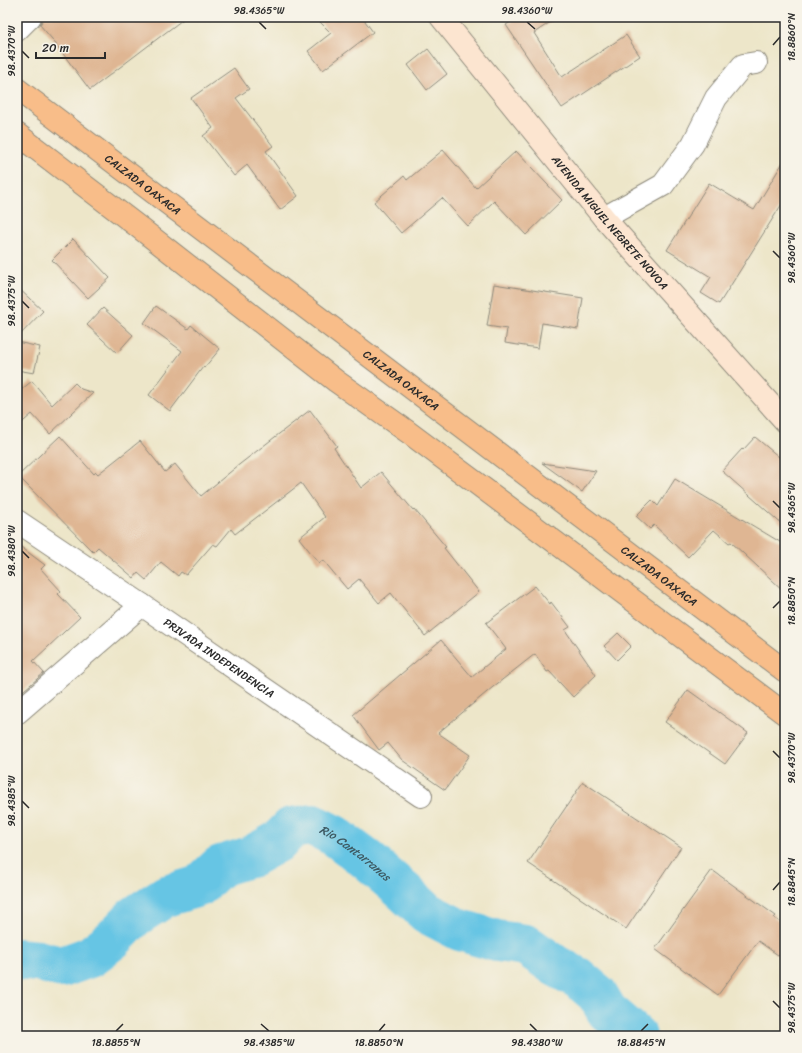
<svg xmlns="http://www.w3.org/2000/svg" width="802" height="1053" viewBox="0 0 802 1053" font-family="Sriracha,sans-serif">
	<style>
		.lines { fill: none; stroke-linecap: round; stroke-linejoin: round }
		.river { stroke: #66c5e4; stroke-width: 42 }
		.building { fill: #dfb693 }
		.street-casing { stroke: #8c887a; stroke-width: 24 }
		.secondary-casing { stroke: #8c887a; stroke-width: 24 }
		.primary-casing { stroke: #8c887a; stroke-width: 24 }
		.street { stroke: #fff; stroke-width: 22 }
		.secondary { stroke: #fce5d0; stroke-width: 22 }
		.primary { stroke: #f8bd89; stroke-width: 22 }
		.ticks { fill: none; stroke: #2b2b2b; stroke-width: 1.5 }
		.labels { text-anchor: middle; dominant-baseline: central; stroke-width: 3.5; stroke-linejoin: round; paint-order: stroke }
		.street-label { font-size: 11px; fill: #2b2b2b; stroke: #f7f3e8 }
		.water-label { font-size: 12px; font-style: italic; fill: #3d5962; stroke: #f7f3e8 }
		.neatline { fill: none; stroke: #2b2b2b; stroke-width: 1.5 }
		.ticks-label { font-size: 10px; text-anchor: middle; fill: #2b2b2b }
	</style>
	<rect width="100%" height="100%" fill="#f7f3e8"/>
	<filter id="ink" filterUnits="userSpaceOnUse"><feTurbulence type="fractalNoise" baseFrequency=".025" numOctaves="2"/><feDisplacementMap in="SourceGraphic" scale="8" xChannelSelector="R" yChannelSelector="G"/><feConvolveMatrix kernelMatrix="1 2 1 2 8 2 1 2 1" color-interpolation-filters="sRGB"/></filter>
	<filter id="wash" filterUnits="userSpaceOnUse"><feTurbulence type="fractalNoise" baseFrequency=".012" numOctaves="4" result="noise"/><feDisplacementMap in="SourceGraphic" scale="16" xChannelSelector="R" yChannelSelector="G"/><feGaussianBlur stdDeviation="0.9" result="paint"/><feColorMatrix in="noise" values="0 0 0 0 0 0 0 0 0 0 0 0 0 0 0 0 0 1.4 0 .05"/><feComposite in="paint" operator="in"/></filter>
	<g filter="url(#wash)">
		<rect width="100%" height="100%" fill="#ede6c9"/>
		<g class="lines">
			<!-- river -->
			<path class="river" id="s1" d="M17 959 38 961 62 967 90 957 113 939 134 917 166 896 199 886 220 866 250 857 279 841 291 828 313 825 335 836 366 859 401 889 427 913 460 930 497 941 526 945 556 966 578 978 597 994 607 1011 636 1036"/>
		</g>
		<g id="blocks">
			<!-- building -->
			<g class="building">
				<path d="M42 17H186L90 90 52 39 40 25 42 21Z"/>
				<path d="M315 17H362L373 32 323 70 308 51 331 33Z"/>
				<path d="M518 17H558L534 33 562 77 626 35 640 56 562 108 506 25Z"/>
				<path d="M428 49 447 74 427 90 408 65Z"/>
				<path d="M234 68 249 89 236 98 273 146 266 151 298 196 280 210 247 165 234 176 203 136 213 128 191 98Z"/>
				<path d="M443 150 476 188 516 151 562 200 526 235 494 201 468 226 442 198 401 233 374 202 404 176 407 180Z"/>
				<path d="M785 159V199L719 304 701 293 711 277 667 250 709 183 754 210Z"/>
				<path d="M73 239 110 278 88 298 52 260Z"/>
				<path d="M494 284 583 298 578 329 542 323 538 348 505 343 507 329 487 326Z"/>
				<path d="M17 287 43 311 17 338Z"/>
				<path d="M156 306 188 329 191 325 220 349 204 368 203 367 170 411 149 395 182 351 144 323Z"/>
				<path d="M103 308 133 335 117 353 87 325Z"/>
				<path d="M17 342 40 347 34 373 17 370Z"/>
				<path d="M32 381 52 405 75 383 81 389 93 393 50 434 32 414 17 427V393Z"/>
				<path d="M310 410 337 446 334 448 361 488 381 472 413 510 414 509 446 547 444 548 479 592 425 636 391 593 379 603 359 579 347 589 323 560 319 563 299 538 325 517 301 483 235 534 231 529 217 546 213 544 186 575 181 572 178 576 161 562 146 580 138 573 134 578 98 547 93 552 18 476 60 436 94 474 96 472 98 474 140 441 165 472 175 464 201 496 240 464Z"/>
				<path d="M755 437 785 462V527L722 471 742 449 743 450Z"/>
				<path d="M542 463 596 471 582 492Z"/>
				<path d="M675 479 785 545V592L731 542 729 543 714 530 688 557 654 525 650 529 636 516 652 500 658 506Z"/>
				<path d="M17 544 45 565 41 569 61 591 58 594 80 617 33 661 44 673 17 696Z"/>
				<path d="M535 586 550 604 551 602 570 627 565 630 596 675 573 697 549 671 547 672 535 654 493 687 438 733 470 755 445 790 402 760 388 743 379 750 353 715 441 640 472 677 506 649 486 623Z"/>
				<path d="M618 633 631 646 617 660 604 646Z"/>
				<path d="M688 690 748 733 725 764 665 722Z"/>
				<path d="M583 782 681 847 626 929 528 863Z"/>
				<path d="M712 870 776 916 774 918 785 925V960L758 941 718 995 655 949Z"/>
			</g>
		</g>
	</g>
	<g filter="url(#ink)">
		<use href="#blocks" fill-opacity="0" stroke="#8c887a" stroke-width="1"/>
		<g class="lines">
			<!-- street casing -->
			<g class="street-casing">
				<g id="street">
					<path d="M17 30 30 17"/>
					<path d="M604 218 663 185 693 144 716 98 743 65 756 63"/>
					<path id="s2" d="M17 521 142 605 421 796"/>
					<path d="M17 713 142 605"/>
				</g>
			</g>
			<!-- secondary casing -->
			<g class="secondary-casing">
				<g id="secondary">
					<path id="s3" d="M441 17 604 218 785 421"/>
				</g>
			</g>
			<!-- primary casing -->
			<g class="primary-casing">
				<g id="primary">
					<path id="s4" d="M17 89 785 671"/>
					<path d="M17 134 136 225 336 381 408 432 785 714"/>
				</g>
			</g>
			<!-- street -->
			<use href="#street" class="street"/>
			<!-- secondary -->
			<use href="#secondary" class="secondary"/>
			<!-- primary -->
			<use href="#primary" class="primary"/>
		</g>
	</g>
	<!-- ticks -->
	<path class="ticks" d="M259 22 266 29M527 22 535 29M773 45 780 37M22 51 29 58M773 251 780 258M22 301 29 308M773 501 780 508M22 551 29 558M773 608 780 601M773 751 780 758M22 801 29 808M773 890 780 882M773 1001 780 1008M261 1024 269 1031M530 1024 537 1031M116 1031 123 1024M379 1031 385 1024M641 1031 648 1024"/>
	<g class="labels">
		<!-- street labels -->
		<g class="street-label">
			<text stroke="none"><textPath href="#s4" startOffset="158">CALZADA OAXACA</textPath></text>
			<text stroke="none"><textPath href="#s3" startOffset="266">AVENIDA MIGUEL NEGRETE NOVOA</textPath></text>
			<text stroke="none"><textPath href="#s4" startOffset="482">CALZADA OAXACA</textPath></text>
			<text stroke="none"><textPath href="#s4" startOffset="806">CALZADA OAXACA</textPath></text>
			<text stroke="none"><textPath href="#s2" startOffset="244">PRIVADA INDEPENDENCIA</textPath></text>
		</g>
		<!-- water labels -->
		<g class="water-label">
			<text stroke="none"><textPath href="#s1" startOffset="392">Rio Cantarranas</textPath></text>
		</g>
	</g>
	<!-- margin -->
	<rect width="802" height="1053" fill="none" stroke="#f7f3e8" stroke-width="44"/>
	<!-- scale -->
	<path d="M36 52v6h69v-6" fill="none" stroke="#2b2b2b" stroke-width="2"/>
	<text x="42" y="52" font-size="12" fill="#2b2b2b" stroke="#f7f3e8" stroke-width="3" paint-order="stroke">20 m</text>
	<rect x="22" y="22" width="758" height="1009" class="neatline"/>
	<g class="ticks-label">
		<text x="259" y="14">98.4365°W</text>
		<text x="527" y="14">98.4360°W</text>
		<text transform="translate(791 37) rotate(-90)" y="4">18.8860°N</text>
		<text transform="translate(11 51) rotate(-90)" y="4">98.4370°W</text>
		<text transform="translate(791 258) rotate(-90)" y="4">98.4360°W</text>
		<text transform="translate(11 301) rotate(-90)" y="4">98.4375°W</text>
		<text transform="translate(791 508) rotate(-90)" y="4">98.4365°W</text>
		<text transform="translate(11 551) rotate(-90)" y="4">98.4380°W</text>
		<text transform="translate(791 601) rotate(-90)" y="4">18.8850°N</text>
		<text transform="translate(791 758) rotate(-90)" y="4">98.4370°W</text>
		<text transform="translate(11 801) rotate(-90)" y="4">98.4385°W</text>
		<text transform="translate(791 882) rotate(-90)" y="4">18.8845°N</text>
		<text transform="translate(791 1008) rotate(-90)" y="4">98.4375°W</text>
		<text x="116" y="1046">18.8855°N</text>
		<text x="269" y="1046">98.4385°W</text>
		<text x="379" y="1046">18.8850°N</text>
		<text x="537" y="1046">98.4380°W</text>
		<text x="641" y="1046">18.8845°N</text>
	</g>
</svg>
